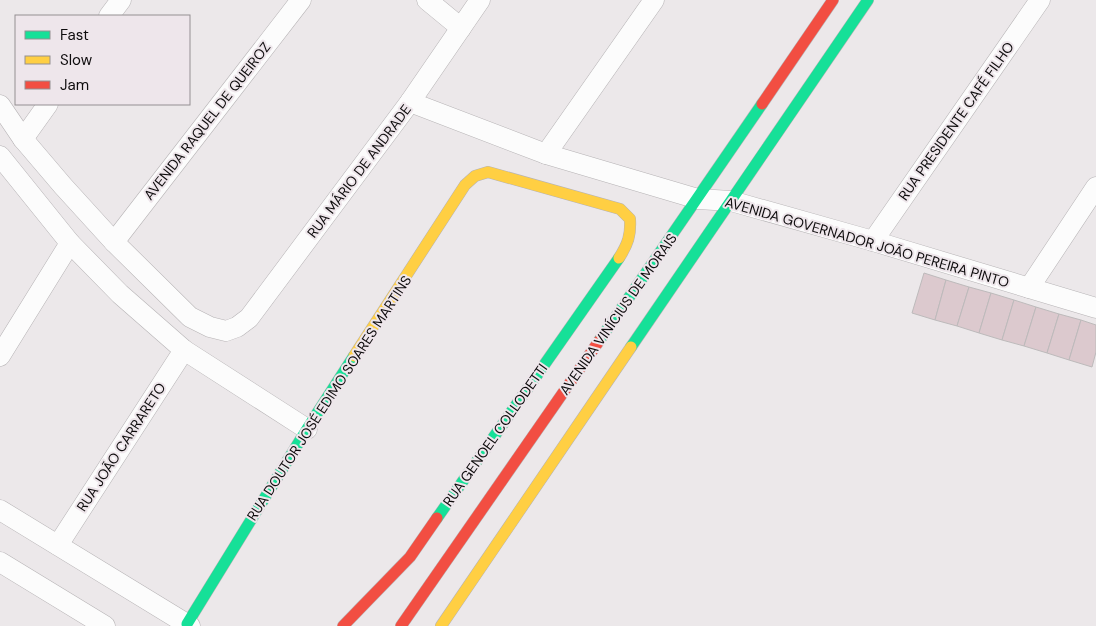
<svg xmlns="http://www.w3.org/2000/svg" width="1096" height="626" viewBox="0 0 1096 626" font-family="'DM Sans',sans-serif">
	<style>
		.building { fill: #dcc9ce; stroke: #bdbabb }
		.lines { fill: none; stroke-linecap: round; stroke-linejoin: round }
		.street-casing { stroke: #b6b3b5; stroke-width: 21 }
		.fast-casing { stroke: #b6b3b5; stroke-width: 12 }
		.slow-casing { stroke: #b6b3b5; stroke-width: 12 }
		.jam-casing { stroke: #b6b3b5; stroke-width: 12 }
		.street { stroke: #fcfcfc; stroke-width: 20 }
		.fast { stroke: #16e098; stroke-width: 11 }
		.slow { stroke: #ffcf43; stroke-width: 11 }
		.jam { stroke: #f24e42; stroke-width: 11 }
		.labels { text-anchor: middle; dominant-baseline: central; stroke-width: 4; stroke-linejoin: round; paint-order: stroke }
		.street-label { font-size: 14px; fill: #0e0c0d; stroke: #eee6eb }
	</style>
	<rect width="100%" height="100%" fill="#ece8ea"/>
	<!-- building -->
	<g class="building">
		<path d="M924 273 946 280 935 320 912 313Z"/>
		<path d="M946 280 969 287 957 326 935 320Z"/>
		<path d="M969 287 991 293 979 333 957 326Z"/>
		<path d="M991 293 1014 300 1002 340 979 333Z"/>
		<path d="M1014 300 1036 307 1024 346 1002 340Z"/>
		<path d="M1036 307 1059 314 1047 353 1024 346Z"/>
		<path d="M1059 314 1081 320 1069 360 1047 353Z"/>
		<path d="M1081 320 1096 325V352L1092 367 1069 360Z"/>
	</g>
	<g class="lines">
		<!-- street casing -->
		<g class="street-casing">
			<g id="street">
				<path d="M427 0 461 28"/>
				<path d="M109 16 121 0"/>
				<path d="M410 102 546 154 698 199 731 201 873 241 1096 308"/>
				<path d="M0 105 23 139 63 186 114 242 190 317 210 327 226 331 237 327 249 318 410 102 480 0"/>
				<path d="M23 139 48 104"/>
				<path d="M546 154 654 0"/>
				<path d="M0 156 70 243 120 294 184 350 307 429"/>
				<path d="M873 241 1040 0"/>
				<path d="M114 242 301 0"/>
				<path d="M1029 288 1096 187"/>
				<path d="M0 356 70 243"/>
				<path d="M0 510 190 626"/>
				<path d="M58 545 184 350"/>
				<path d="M0 562 105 626"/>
			</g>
		</g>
		<!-- fast casing -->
		<g class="fast-casing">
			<g id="fast">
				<path d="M599 341 762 104"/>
				<path d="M631 347 868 0"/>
				<path d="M437 518 619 258"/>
				<path d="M187 624 307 429 354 356"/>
			</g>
		</g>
		<!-- slow casing -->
		<g class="slow-casing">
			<g id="slow">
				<path d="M354 356 465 185 475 176 488 172 620 209 630 219C631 235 628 244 619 258"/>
				<path d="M441 626 631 347"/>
			</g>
		</g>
		<!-- jam casing -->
		<g class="jam-casing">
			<g id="jam">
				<path d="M762 104 833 0"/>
				<path d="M343 626 410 557 437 518"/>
				<path d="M401 626 599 341"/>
			</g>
		</g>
		<!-- street -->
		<use href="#street" class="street"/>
		<!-- fast -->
		<use href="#fast" class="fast"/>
		<!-- slow -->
		<use href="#slow" class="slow"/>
		<!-- jam -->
		<use href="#jam" class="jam"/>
	</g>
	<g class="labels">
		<!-- street labels -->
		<g class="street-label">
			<text transform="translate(207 121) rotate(-52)">AVENIDA RAQUEL DE QUEIROZ</text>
			<text transform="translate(956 121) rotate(-55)">RUA PRESIDENTE CAFÉ FILHO</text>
			<text transform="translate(359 171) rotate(-53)">RUA MÁRIO DE ANDRADE</text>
			<text transform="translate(867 242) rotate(16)">AVENIDA GOVERNADOR JOÃO PEREIRA PINTO</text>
			<text transform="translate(618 314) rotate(-55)">AVENIDA VINÍCIUS DE MORAIS</text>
			<text transform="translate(329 398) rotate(-57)">RUA DOUTOR JOSÉ EDIMO SOARES MARTINS</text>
			<text transform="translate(495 435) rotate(-55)">RUA GENOEL COLLODETTI</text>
			<text transform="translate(121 447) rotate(-57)">RUA JOÃO CARRARETO</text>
		</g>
	</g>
	<!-- legend -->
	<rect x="15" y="15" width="175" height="90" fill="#eee6eb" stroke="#948f92"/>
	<rect x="25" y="31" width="25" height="8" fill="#16e098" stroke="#948f92"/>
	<text x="60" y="40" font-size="15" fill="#0e0c0d">Fast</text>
	<rect x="25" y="56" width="25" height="8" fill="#ffcf43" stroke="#948f92"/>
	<text x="60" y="65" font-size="15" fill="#0e0c0d">Slow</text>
	<rect x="25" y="81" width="25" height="8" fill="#f24e42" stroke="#948f92"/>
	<text x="60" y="90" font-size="15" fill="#0e0c0d">Jam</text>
</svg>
